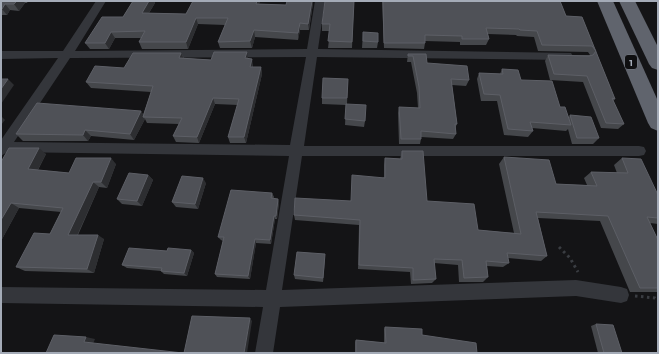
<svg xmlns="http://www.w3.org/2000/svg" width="659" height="354" viewBox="0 0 659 354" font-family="Montserrat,sans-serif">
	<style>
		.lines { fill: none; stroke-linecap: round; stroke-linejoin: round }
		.path { stroke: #3a3d42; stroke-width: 3; stroke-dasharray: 2.5 3.5; stroke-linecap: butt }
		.street { fill: #34363b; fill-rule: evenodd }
		.highway { fill: #60646d; fill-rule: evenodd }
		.wall { fill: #45474b }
		.shaded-wall { fill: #2d2e31 }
		.building { fill: #4f5157; stroke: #5d5f66 }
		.labels { text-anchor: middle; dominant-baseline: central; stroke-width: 3.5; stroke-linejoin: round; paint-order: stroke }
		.shield { fill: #0f0f11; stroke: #777c85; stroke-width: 1 }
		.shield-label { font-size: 9px; font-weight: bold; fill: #a4abb7 }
	</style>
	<rect width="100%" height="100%" fill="#141416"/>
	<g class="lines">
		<!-- path -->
		<g class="path">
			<path d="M559 247 570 258 578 272"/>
			<path d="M635 296 655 298 658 300"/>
		</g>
		<!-- street -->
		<path class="street" d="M96 1H106L75 51 307 49 315 1H325L318 49 571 53 573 56 571 59 567 60 317 57 304 146H639L644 147 646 151 644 155 639 156H302L282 290 576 280 621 287 627 289 629 295 627 301 621 303 576 296 280 307 273 353H255L263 307 1 303V287L266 290 289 156 7 152 1 156V140L58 58 1 59V51H63ZM306 57 290 145 14 142 70 58Z"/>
		<!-- highway -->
		<g class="highway">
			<path d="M597 1H613L658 101V131L651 128 648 123Z"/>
			<path d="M619 1H635L658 47V70L652 68 649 64Z"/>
		</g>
	</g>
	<!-- wall -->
	<g class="wall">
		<path d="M1 1H28L27 3H25L19 11 10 10 7 15H1Z"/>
		<path d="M133 1H154L155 3 149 13 186 14 193 1H260L259 4 286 5 313 3 309 30H300L298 40 255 37 252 48H220L218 42 225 25 198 24 188 49H142L139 42 141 38H115L109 49H90L85 43 123 17Z"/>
		<path d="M354 1 352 48H328L330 31H322V24Z"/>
		<path d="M382 1H560L566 16 582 17 615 99 613 101 624 124 618 129 601 128 583 82 550 80 545 61 548 55H590L588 52 538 51 534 37 517 36 516 35 488 34 489 39 486 45H460V42L425 41V43L424 49 384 48Z"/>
		<path d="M363 32 378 42 377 48H362Z"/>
		<path d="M181 53 184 58 211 60 248 58 253 65V67H261L262 74 246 143H230L228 137 238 105 215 104 199 143 176 142 173 136 179 124 147 123 145 119 134 140 91 136 88 141H23L16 134 141 111 143 115 151 92 91 88 86 82 124 68Z"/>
		<path d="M408 54 427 63 469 80 466 86 452 85 457 124 455 128 456 134 453 139 421 137V139L420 144H399L398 113 399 107 418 108 417 93 411 62H407Z"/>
		<path d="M502 69 521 80 560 107 569 117 570 115 599 138 593 144H572L568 129 566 131 532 128 533 131 528 137 504 135 497 101H481L477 79 479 73 500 74Z"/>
		<path d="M348 79 347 104 365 121 364 127 345 125 346 105 322 104V98Z"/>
		<path d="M9 148 46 154 38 170 69 173 116 164 107 188 99 187 78 235 104 239 94 273 25 271 16 267 50 234 61 212 19 208 1 241Z"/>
		<path d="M402 151 427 201 478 230 514 233 499 164 504 157 556 184 587 185 584 178 591 172 617 173 614 165 622 158 658 195V224L650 223 658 240V292H630L600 221 538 218 547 256 541 261 508 258 509 263 503 267 487 266 488 277 483 282H459L458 265 434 263 436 279 432 283 411 284 410 272 358 269 359 225 295 220 294 215 350 201 384 177V165L385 158 400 159Z"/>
		<path d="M148 175 153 180 142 206 122 204 117 199Z"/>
		<path d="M206 183 198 209 176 207 172 202Z"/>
		<path d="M272 193 274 197 273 199H278L279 203 277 219H275L271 244 256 243 250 279 217 277 215 274 223 241 221 240 218 237Z"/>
		<path d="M191 250 194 253 187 276 164 274 161 271 127 268 122 265 167 251Z"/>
		<path d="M325 258 323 282 295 279 294 275Z"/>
		<path d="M596 324 622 353H598L591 326Z"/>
		<path d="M385 327 422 335 477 353H355V342L356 340 384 343V329Z"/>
	</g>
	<!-- shaded-wall -->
	<g class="shaded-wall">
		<path d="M17 1H23L25 3 19 11 14 4Z"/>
		<path d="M149 1H154L155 3 145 19 142 13Z"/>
		<path d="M257 1H260L257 10 256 4Z"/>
		<path d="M312 1H313V3L309 30 308 24Z"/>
		<path d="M5 4 10 10 7 15 2 9Z"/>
		<path d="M196 18 198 24 188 49 186 42Z"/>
		<path d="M300 23V30L298 40V33Z"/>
		<path d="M254 30 255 37 252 48 250 41Z"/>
		<path d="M111 32 115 38 109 49 105 43Z"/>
		<path d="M247 52 248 59 245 58Z"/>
		<path d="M181 53 184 59 179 58Z"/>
		<path d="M252 59 253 65 251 73 250 67Z"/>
		<path d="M261 67 262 74 246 143 244 137Z"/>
		<path d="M8 79 14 85 1 104V89Z"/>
		<path d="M213 98 215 104 199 143 197 137Z"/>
		<path d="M141 111 145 117H143L145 119 134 140 130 134Z"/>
		<path d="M1 116 5 120 1 125Z"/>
		<path d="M85 130 91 136 88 141 83 135Z"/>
		<path d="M39 148 46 154 35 175 28 169Z"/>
		<path d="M111 158 116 164 107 188 101 182Z"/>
		<path d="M148 175 153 180 142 206 137 201Z"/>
		<path d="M203 178 206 183 198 209 195 204Z"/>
		<path d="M93 182 99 187 75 240 68 235Z"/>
		<path d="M278 199 279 203 277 219 276 216Z"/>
		<path d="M11 203 19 208 1 241V220Z"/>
		<path d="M274 216 275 219 271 244 270 240Z"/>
		<path d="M98 235 104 239 94 273 87 269Z"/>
		<path d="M255 239 256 243 250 279 248 276Z"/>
		<path d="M191 250 194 253 187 276 184 273Z"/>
		<path d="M325 254V258L323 282V278Z"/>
		<path d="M250 318 252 321 247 353H244Z"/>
		<path d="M86 337 95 339 93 344 84 342Z"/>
	</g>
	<!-- building -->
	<g class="building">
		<path d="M1 1H17L14 4H5L2 9H1Z"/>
		<path d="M133 1H149L142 13 186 14 193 1H257L256 4 286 5 287 1H312L308 24 300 23 298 33 254 30 250 41 218 42 228 18H196L186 42H139L145 31 111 32 105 43H85L102 17H123Z"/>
		<path d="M325 1H354L352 42 328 41 330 24H322Z"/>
		<path d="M383 1H560L566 16 582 17 615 99 612 98 624 124 606 123 587 76 554 74 548 55 589 56 593 55 596 51 592 46 542 45 537 31 520 30 519 29 486 28 489 39H462V36L425 35V43H384Z"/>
		<path d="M363 32 378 33V42L363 41Z"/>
		<path d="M214 52H247L245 58 252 59 250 67H261L244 137H228L239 99 213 98 197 137 173 136 182 118 143 117 153 86 86 82 95 66 124 68 133 53H181L179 58 211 60Z"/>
		<path d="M408 54H426L427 63 467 66 469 80 451 79 457 124H455L456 134 421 131V139H401L399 107 420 108 419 87 413 56H408Z"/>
		<path d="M502 69 518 70 521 80 552 81 560 107H565L571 125 530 122 533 131 508 129 500 95 484 94 479 73 503 74Z"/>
		<path d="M323 78 348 79 347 98H322Z"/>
		<path d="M1 79H8L1 89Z"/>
		<path d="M37 103 141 111 130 134 85 130 83 135 16 134Z"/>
		<path d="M346 104 366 105 365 121 345 119Z"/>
		<path d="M570 115 591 117 599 138H577Z"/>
		<path d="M9 148H39L28 169 69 173 76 158H111L101 182H93L68 235H98L87 269 16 267 34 233 50 234 63 208 11 203 1 220V162Z"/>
		<path d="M402 151H423L427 201 474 204 478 230 521 234 504 157 549 160 556 184 597 186 591 172 628 173 622 158 641 159 658 195V218L647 217 658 240V288H640L608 216 536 212 547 256 507 253 509 263 486 261 488 277 464 278 462 260 434 259 436 279 413 280V268L359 265 360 220 294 215 295 198 351 201 352 175 385 178V158L402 159Z"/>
		<path d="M129 173 148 175 137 201 117 199Z"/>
		<path d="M182 176 203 178 195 204 172 202Z"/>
		<path d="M231 190 272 193 271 198 278 199 276 216H274L270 240 255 239 248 276 215 274 224 237H218Z"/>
		<path d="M129 248 167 251 168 248 191 250 184 273 161 271 162 268 122 265Z"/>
		<path d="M297 252 325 254 323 278 294 275Z"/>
		<path d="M192 316 250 318 244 353H184Z"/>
		<path d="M596 324 613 325 622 353H604Z"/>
		<path d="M385 327 422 329V335L476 343 477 353H356V340L386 343Z"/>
		<path d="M54 335 86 337 84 342 183 353H46Z"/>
	</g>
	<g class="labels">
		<!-- shield labels -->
		<rect class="shield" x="625" y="55" width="12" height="14" rx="3"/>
		<g class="shield-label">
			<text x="631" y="62">1</text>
		</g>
	</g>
	<!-- border -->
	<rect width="659" height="354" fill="none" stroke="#a4abb7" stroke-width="4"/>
</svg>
